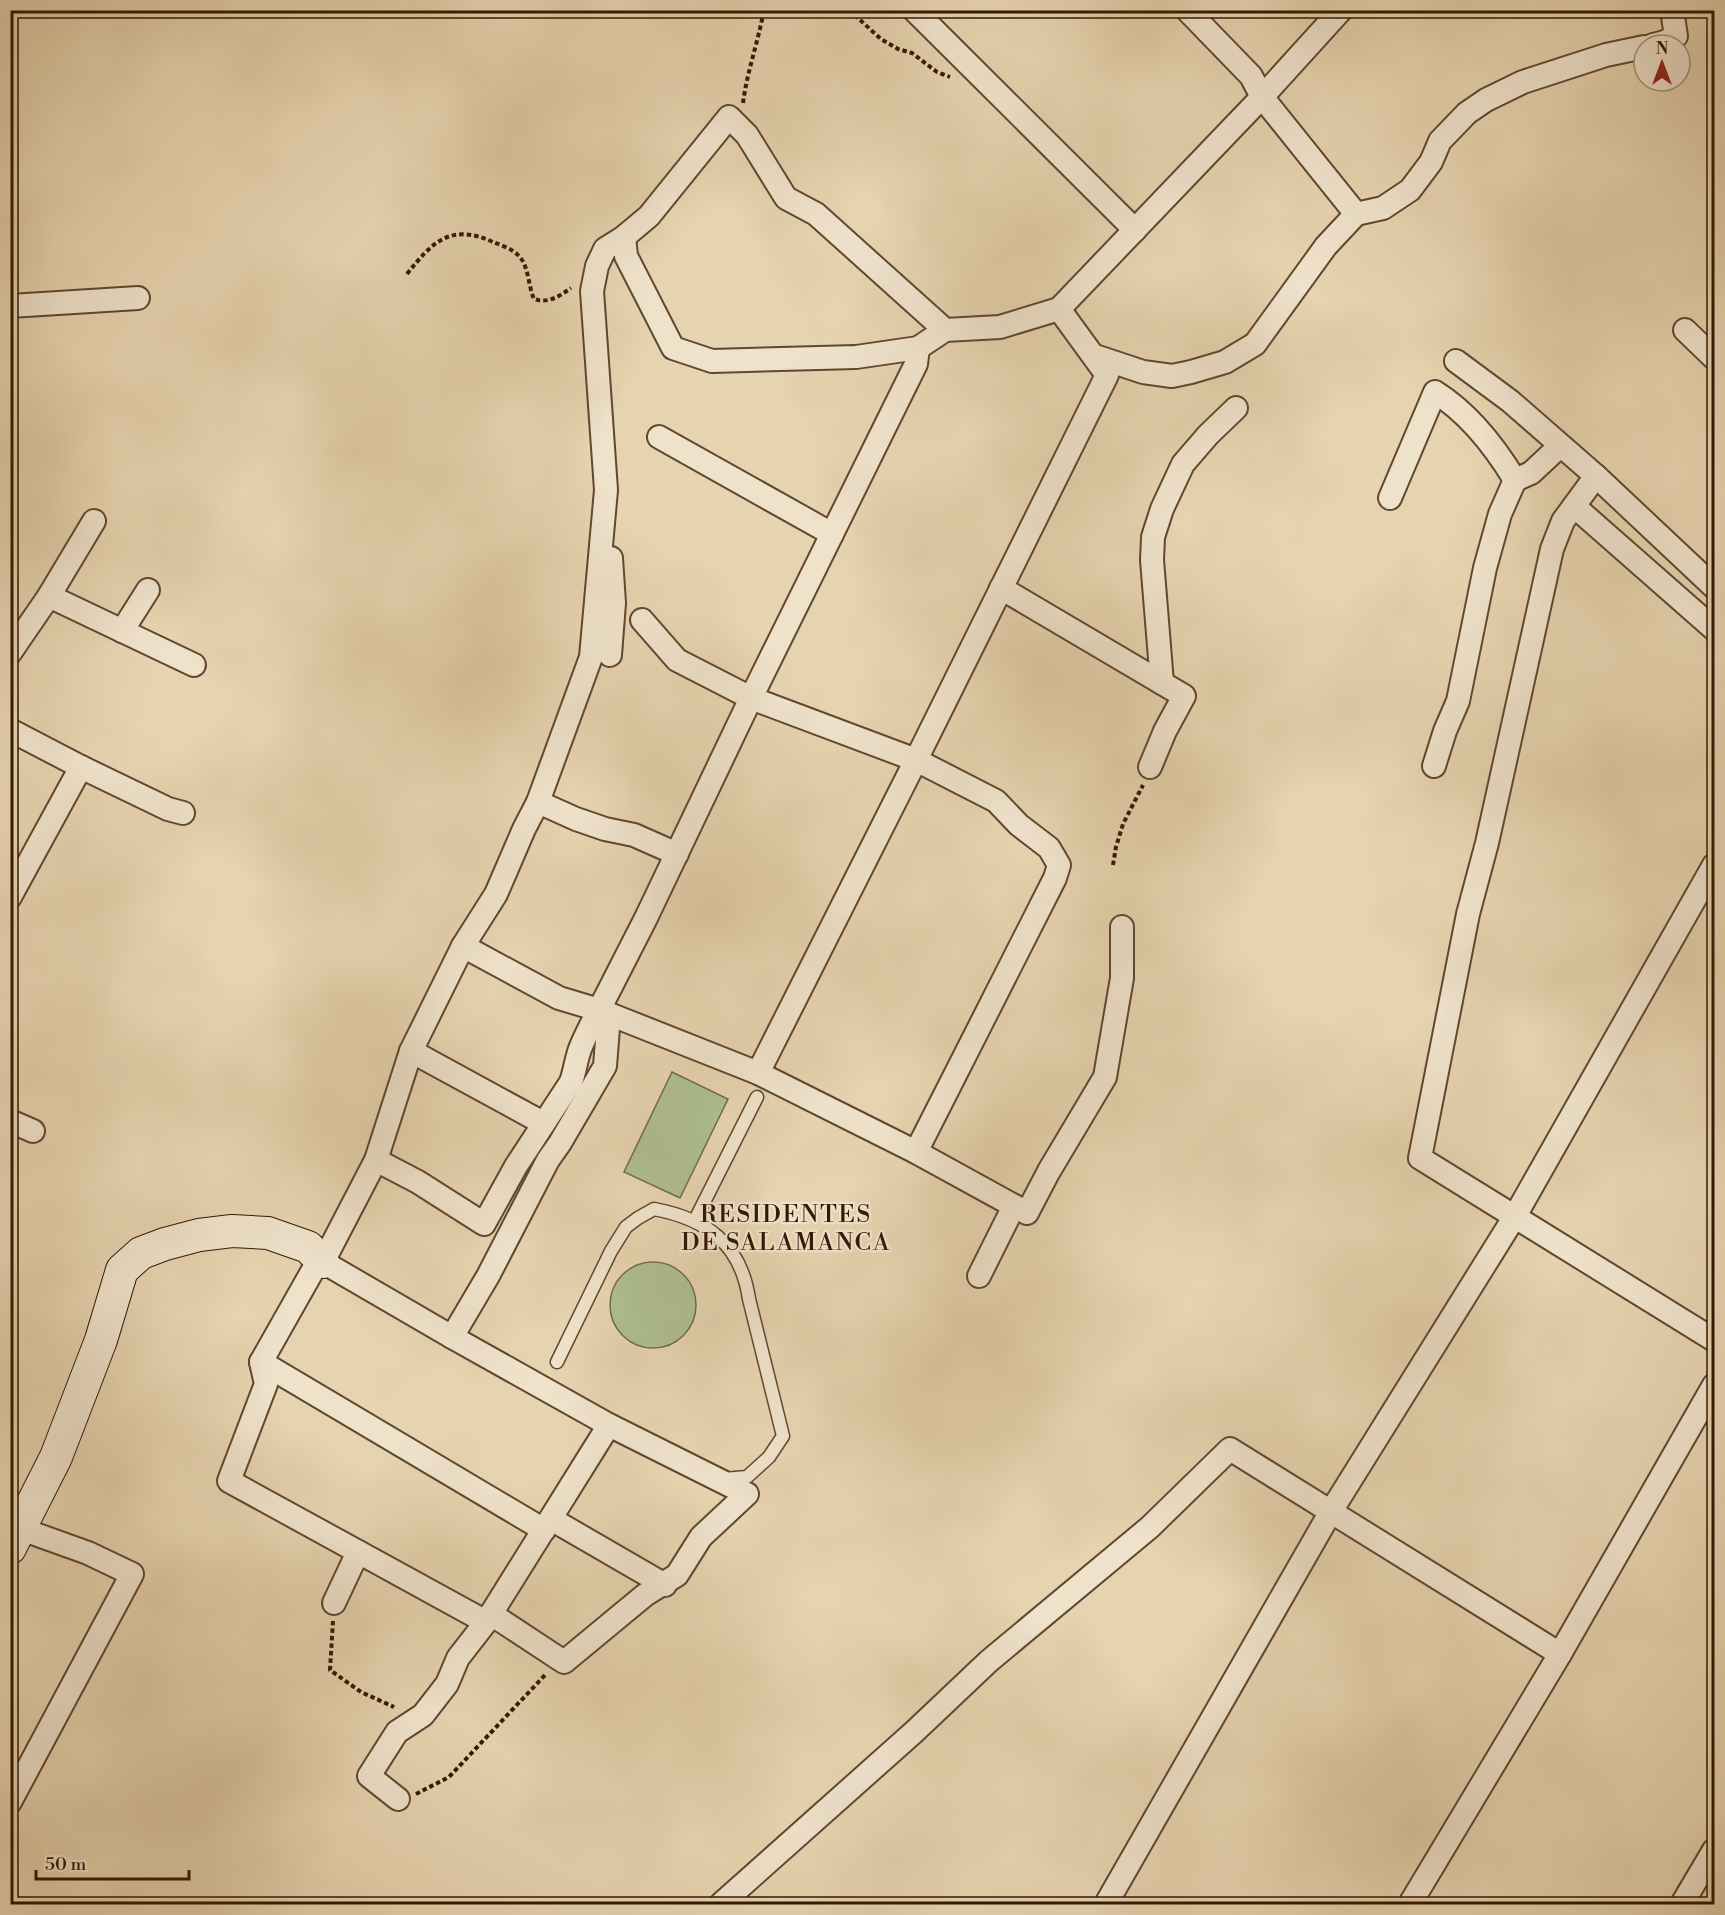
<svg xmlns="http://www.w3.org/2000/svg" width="1725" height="1915" viewBox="0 0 1725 1915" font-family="'Libre Bodoni',serif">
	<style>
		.green { fill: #aebe90; stroke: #716b4a; stroke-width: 1.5 }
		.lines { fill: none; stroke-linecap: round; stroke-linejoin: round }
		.lane-casing { stroke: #604730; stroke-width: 15 }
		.street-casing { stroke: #604730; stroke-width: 26 }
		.secondary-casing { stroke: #341805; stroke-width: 34 }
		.path { stroke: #341805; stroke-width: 4; stroke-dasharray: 4.5 3; stroke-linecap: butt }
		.lane { stroke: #efe2cb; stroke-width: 12 }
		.street { stroke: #efe2cb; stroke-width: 22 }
		.secondary { stroke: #efe2cb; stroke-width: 32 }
		.labels { text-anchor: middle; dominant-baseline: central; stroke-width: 4.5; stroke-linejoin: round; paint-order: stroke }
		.neighbourhood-label { font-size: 24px; letter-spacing: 1.5px; fill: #341805; stroke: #efe2cb }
	</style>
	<rect width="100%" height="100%" fill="#e6d3af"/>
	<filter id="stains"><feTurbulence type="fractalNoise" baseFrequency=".00333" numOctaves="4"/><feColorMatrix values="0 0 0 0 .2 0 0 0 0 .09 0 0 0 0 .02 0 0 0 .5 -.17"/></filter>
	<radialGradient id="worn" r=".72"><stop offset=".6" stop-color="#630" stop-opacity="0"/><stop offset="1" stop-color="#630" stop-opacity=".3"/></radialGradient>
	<!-- green -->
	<g class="green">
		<path d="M672 1072 728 1099 680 1198 624 1172Z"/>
		<circle cx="653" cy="1305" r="43"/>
	</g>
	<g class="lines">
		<!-- lane casing -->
		<g class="lane-casing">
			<g id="lane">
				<path d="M695 1220 757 1097"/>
				<path d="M557 1362 611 1251 626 1227 638 1218 654 1209C707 1219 741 1244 749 1299L783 1436 769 1457 747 1477 724 1479"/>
			</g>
		</g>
		<!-- street casing -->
		<g class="street-casing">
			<g id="street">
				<path d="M914 10 1135 230"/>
				<path d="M1187 10 1251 76 1262 97 1356 214"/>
				<path d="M1653 45 1665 42 1676 36 1672 10"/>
				<path d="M624 237 626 256 673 348 712 361 856 357 918 348 945 330 1000 327 1059 309 1262 97 1341 10"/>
				<path d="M10 306 138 298"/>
				<path d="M1685 330 1714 358"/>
				<path d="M1095 356 1143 372 1172 376 1191 372 1225 362 1255 344 1326 246 1356 214 1383 208 1410 190 1431 162 1440 141 1467 113 1486 100 1523 82 1606 55 1644 47"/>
				<path d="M1456 361 1510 401 1596 476 1714 587"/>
				<path d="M659 437 832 534"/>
				<path d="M1596 476 1563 521 1552 549 1487 843 1468 914 1420 1158 1714 1340"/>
				<path d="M1390 498 1435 392C1467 412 1495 447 1515 480"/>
				<path d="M1574 506 1714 629"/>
				<path d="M1001 588 1184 696 1165 731 1150 767"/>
				<path d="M49 596 194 665"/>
				<path d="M642 620 677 660 751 698 916 760 996 801 1019 825 1049 848 1059 865 1055 878 916 1152"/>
				<path d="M122 631 148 590"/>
				<path d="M10 653 49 596 94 521"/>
				<path d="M610 655 614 603 611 558"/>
				<path d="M1162 683 1152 560 1153 537 1162 509 1183 464 1208 435 1236 408"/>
				<path d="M10 730 81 767 168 809 183 813"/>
				<path d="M1434 766 1445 731 1458 701 1485 568 1500 514 1515 480 1531 473 1560 446"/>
				<path d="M538 802 576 819 605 829 634 835 677 854"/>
				<path d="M10 897 81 767"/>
				<path d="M463 946 559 998 599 1010 758 1073 916 1152 1027 1213 1049 1171 1105 1077 1122 978V927"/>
				<path d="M411 1051 543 1123"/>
				<path d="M758 1073 916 760 1107 375 1059 309"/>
				<path d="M10 1121 33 1131"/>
				<path d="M376 1160 418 1182 484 1224 516 1166 571 1082C575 1071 576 1060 580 1049 585 1036 592 1023 599 1010"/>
				<path d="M323 1262 452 1337 609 1425 747 1494 701 1537 677 1575 645 1595 564 1662 491 1614"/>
				<path d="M979 1276 1014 1206"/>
				<path d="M452 1337 488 1276 548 1160 560 1143 605 1066 608 1028 599 1010 646 918 751 698 916 364 918 348"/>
				<path d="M261 1362 544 1530"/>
				<path d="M551 1519 665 1585"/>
				<path d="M334 1603 358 1552"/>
				<path d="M486 1622 229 1481 266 1384 261 1362 313 1270 323 1262 376 1160 411 1051 463 946 496 894 524 829 538 802 591 657 606 490 592 291 597 266 605 249 624 237 649 216 729 117 747 135 786 198 816 214 945 330"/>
				<path d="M398 1799 369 1776 397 1732 423 1715 447 1684 458 1658 486 1622 609 1425"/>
				<path d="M10 1802 132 1574 88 1553 21 1529"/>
				<path d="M721 1904 914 1732 989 1661 1150 1527 1230 1449 1560 1654"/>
				<path d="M1106 1904 1330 1513 1515 1216 1714 865"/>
				<path d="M1410 1904 1560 1654 1714 1385"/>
				<path d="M1682 1904 1714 1850"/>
			</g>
		</g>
		<!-- secondary casing -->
		<g class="secondary-casing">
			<path id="secondary" d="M10 1548 56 1457 101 1340 122 1270 141 1253 165 1244 199 1235 232 1231 268 1233 308 1247 323 1262"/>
		</g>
		<!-- path -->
		<g class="path">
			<path d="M849 10 881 39 898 49 912 53 937 72 950 77"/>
			<path d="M743 103C747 72 758 42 764 10"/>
			<path d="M407 274C433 241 451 223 493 242 501 245 512 249 518 255 529 265 528 286 534 299 549 304 559 296 571 288"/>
			<path d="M1113 865 1116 847 1123 824 1143 785"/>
			<path d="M333 1621 330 1670 361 1692 394 1707"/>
			<path d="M416 1794 449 1777 546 1674"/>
		</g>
		<!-- lane -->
		<use href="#lane" class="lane"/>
		<!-- street -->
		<use href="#street" class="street"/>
		<!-- secondary -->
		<use href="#secondary" class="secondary"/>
	</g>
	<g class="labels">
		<!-- neighbourhood labels -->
		<g class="neighbourhood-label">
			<text x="786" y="1215">RESIDENTES<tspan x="786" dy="28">DE SALAMANCA</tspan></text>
		</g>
	</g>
	<!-- margin -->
	<rect width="1725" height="1915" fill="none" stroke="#e6d3af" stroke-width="36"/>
	<rect x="12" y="12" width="1701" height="1891" fill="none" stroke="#341805" stroke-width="3"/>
	<rect x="18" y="18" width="1689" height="1879" fill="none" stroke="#341805" stroke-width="1.5"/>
	<!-- north arrow -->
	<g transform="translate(1662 63)"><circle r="28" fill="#efe2cb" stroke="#a4917c" stroke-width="1.5"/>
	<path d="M0-4.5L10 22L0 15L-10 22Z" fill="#8f2418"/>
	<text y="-9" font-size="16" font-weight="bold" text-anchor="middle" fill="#341805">N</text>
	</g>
	<!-- scale -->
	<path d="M36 1870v9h153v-9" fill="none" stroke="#341805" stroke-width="3"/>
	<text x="45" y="1870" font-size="18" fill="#341805" stroke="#efe2cb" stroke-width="4.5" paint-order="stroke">50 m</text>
	<rect width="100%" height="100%" filter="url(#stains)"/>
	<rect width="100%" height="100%" fill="url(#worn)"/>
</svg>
